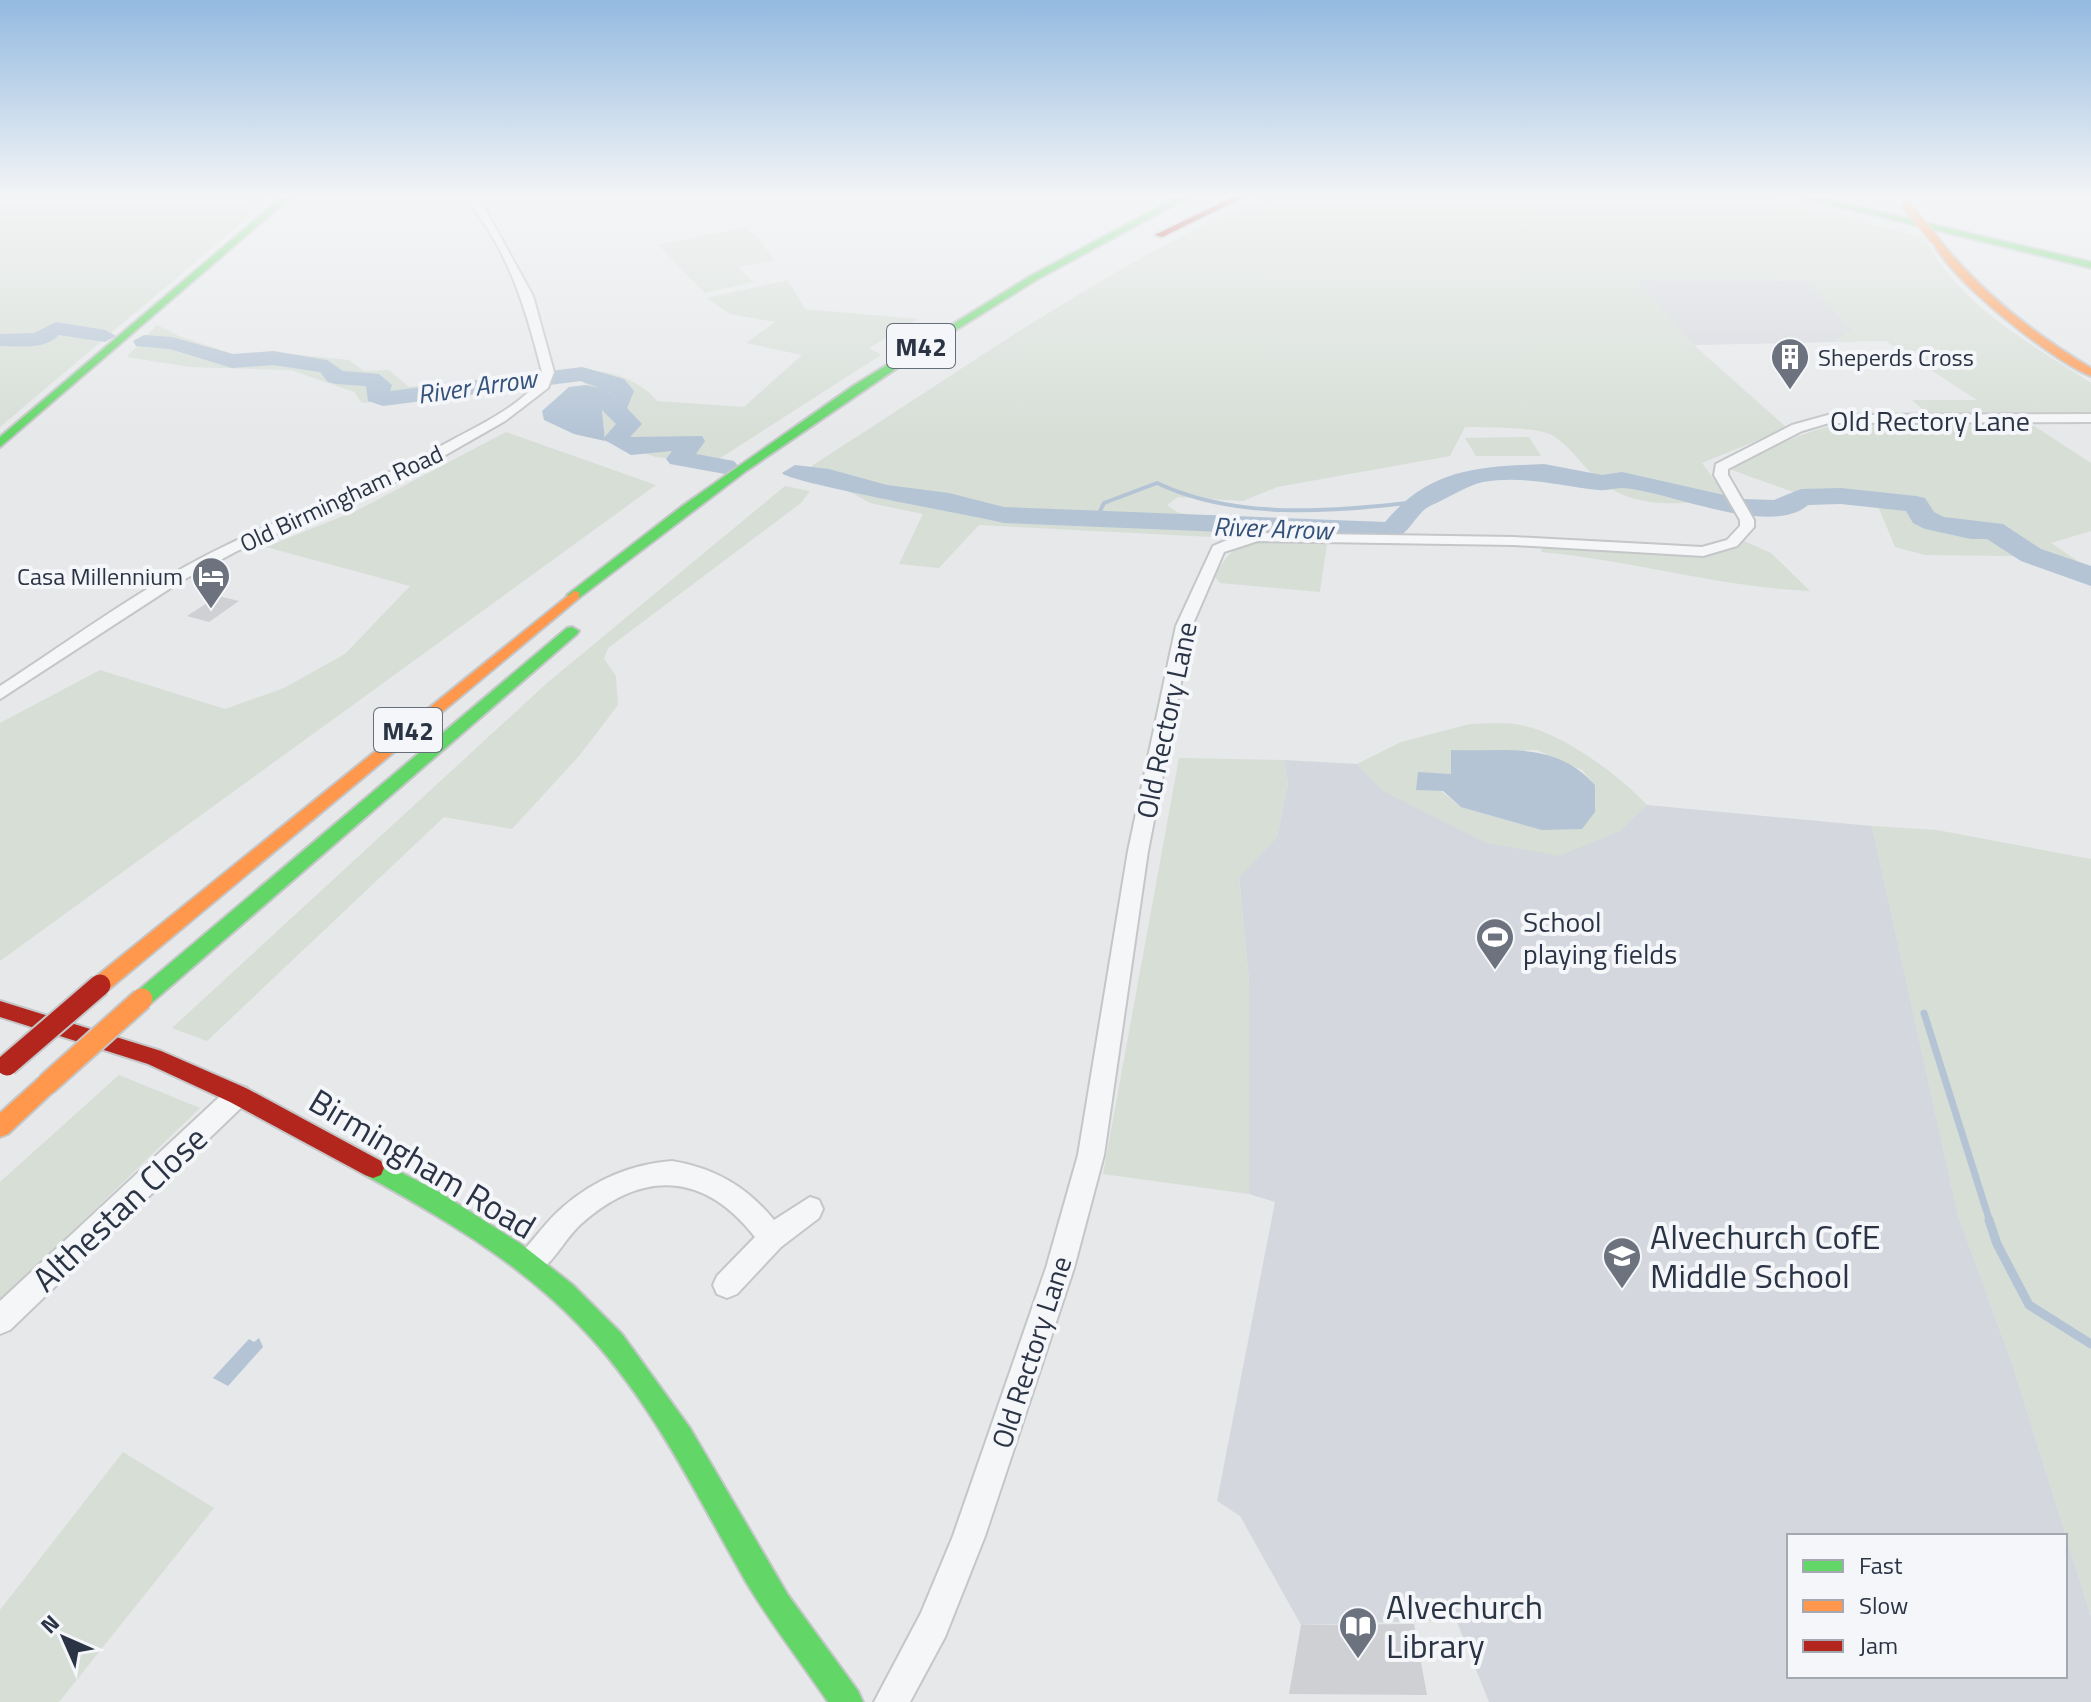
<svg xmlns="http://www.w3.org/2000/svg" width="2091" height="1702" viewBox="0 0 2091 1702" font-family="'Titillium Web',sans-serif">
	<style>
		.built { fill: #d4d7dd; fill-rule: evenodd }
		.green { fill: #d6ded6; fill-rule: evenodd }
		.water { fill: #b4c4d5 }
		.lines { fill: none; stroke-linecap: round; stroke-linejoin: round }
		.stream-far2 { stroke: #b4c4d5; stroke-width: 4 }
		.stream-far1 { stroke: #b4c4d5; stroke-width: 7 }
		.stream { stroke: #b4c4d5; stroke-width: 9 }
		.river { fill: #b4c4d5; fill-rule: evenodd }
		.building { fill: #ced0d3 }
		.street-casing { stroke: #c4c6c8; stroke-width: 4 }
		.fast-casing { stroke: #c4c6c8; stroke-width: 4 }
		.slow-casing { stroke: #c4c6c8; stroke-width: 4 }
		.jam-casing { stroke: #c4c6c8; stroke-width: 4 }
		.street { fill: #f5f6f7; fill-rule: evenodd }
		.fast { fill: #63d668; fill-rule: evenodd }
		.slow { fill: #ff974d; fill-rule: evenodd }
		.jam { fill: #b3261e; fill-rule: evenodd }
		.slow-bridge-far1-casing { stroke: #c4c6c8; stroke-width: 11; stroke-linecap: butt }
		.slow-bridge-casing { stroke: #c4c6c8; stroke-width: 25; stroke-linecap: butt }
		.jam-bridge-casing { stroke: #c4c6c8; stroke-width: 25; stroke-linecap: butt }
		.slow-bridge-far1 { stroke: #ff974d; stroke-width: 9 }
		.slow-bridge { stroke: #ff974d; stroke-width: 21 }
		.jam-bridge { stroke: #b3261e; stroke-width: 21 }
		.labels { text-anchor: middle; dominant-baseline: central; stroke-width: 8; stroke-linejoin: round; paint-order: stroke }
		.far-poi-label { font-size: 24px; fill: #2b3445; stroke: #f4f6f9; text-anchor: start }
		.far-street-label { font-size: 24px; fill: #2b3445; stroke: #f4f6f9 }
		.shield { fill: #f4f6f9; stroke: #676e7b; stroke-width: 2 }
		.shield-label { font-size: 26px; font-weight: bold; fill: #2b3445 }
		.far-water-label { font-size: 26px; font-style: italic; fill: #34527a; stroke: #f4f6f9 }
		.street-label { font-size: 28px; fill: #2b3445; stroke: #f4f6f9 }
		.poi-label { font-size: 28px; fill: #2b3445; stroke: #f4f6f9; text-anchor: start }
		.near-street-label { font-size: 34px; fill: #2b3445; stroke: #f4f6f9 }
		.near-poi-label { font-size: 34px; fill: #2b3445; stroke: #f4f6f9; text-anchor: start }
	</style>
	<rect width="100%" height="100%" fill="#e6e8ea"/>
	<!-- built -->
	<g class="built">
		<path d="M1636 280 1807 281 1852 330 1834 342 1694 345Z"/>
		<path d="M1284 760 1357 764 1385 792 1618 832 1647 805 1872 826 1958 1215 2013 1366 2091 1616V1702H1489L1456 1620 1301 1625 1240 1516 1217 1501 1275 1202 1249 1194V982L1239 877 1277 837 1288 783ZM1789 1536H2065V1676H1789Z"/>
	</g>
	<!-- green -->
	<g class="green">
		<path d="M0 197H272L0 427Z"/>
		<path d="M1264 197H1767L1925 238C1957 304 2032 345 2091 383V412L2031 417 1928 414 1912 400H1977L1886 341 1834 342 1851 330 1807 281 1638 280 1694 345 1787 428 1702 463 1727 497C1687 505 1636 510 1601 482 1583 468 1572 447 1552 435 1536 426 1485 428 1465 427L1450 456 1277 487 1243 501 1178 497 1167 505 1177 512 1247 530 1231 538 979 525 939 568 899 564 923 514 870 503 834 483 802 477 813 465C960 372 1105 266 1264 197Z"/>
		<path d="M743 228 756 235 774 260 738 267 753 282 705 293 658 245Z"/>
		<path d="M788 280 805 309 918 319 869 348 881 355 711 464 656 457 605 441 601 396 568 371C598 366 638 377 657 401L744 407 802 355 746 343 775 322 730 314 706 298Z"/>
		<path d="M157 325 179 336 239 356 280 353 349 360 364 371 389 370 409 387 533 375 531 384 362 403 354 392 291 370 190 367 127 357Z"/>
		<path d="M1854 422 2034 426 2091 463V531L2051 543 2091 570V577L2048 570 2013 556 1925 555 1895 547 1878 506 1860 501 1802 495 1729 469C1770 449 1808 427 1854 422Z"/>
		<path d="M506 432 656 485 0 961V723L100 670 225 709 284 688 345 654 410 586 266 547 358 510Z"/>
		<path d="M1529 437 1541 456H1476L1465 438Z"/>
		<path d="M785 486 810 491 801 503 608 648 604 659 616 676 618 705 579 756 512 829 444 817 207 1041 172 1028 547 683Z"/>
		<path d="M1742 540 1771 553 1810 591C1719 587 1631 560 1541 552L1544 544C1598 548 1696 566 1742 540Z"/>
		<path d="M1259 541 1327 543 1320 592 1220 583 1215 577C1226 555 1234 545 1259 541Z"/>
		<path d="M1470 724C1486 724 1504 722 1520 725 1561 732 1619 775 1647 805L1618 832 1559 856 1486 843 1385 792 1357 764 1401 742ZM1537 750 1582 770 1595 785 1542 830 1461 807 1418 773 1451 774 1452 751Z"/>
		<path d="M1179 758 1284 760 1288 783 1277 837 1239 878 1249 982V1194L1103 1174Z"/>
		<path d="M1872 826 1937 830 2091 859V1616L2013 1366 1958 1215Z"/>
		<path d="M119 1075 200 1108 0 1301V1182Z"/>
		<path d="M123 1452 214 1508 59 1702H0V1610Z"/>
	</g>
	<!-- water -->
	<g class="water">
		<path d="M585 385 609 390 610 399 602 410 605 441 574 434 544 420 542 411 569 387Z"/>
		<path d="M1451 750C1506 752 1554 740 1595 785V812L1582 829 1542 830 1461 807 1443 791 1416 790 1418 772 1451 774Z"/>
		<path d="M259 1338 263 1347 228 1386 213 1378 249 1339 254 1342Z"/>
	</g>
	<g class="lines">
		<!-- stream-far2 -->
		<path class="stream-far2" d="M1097 517 1104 503 1157 483C1235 520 1332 512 1416 502"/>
		<!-- stream-far1 -->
		<path class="stream-far1" d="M1924 1013 1990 1222"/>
		<!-- stream -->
		<path class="stream" d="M1989 1220 1997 1244 2029 1305 2091 1344"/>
		<!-- river -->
		<g class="river">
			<path d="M56 322 105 330 116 336 105 342 59 335C44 350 22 346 0 346V334L34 333Z"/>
			<path d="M144 335 172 337 233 354 273 351 327 360 343 371 379 374 392 385 390 391 582 367 624 379 634 391 627 408 642 424 630 437 702 436 705 441 696 454 734 461 738 466 725 474 670 464 666 459 672 451 631 455 603 439 616 424 602 410 610 392 581 381 383 406 368 401 366 386 336 384 328 382 320 372 273 365 232 368 170 349 136 346 133 341Z"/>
			<path d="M1544 464 1602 475 1622 472 1742 499 1774 500 1801 489 1841 488 1916 496 1925 498 1934 512 1944 517 2003 524 2041 549 2091 566V586L2021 561 1987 539H1971L1925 529 1913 523 1906 511 1841 504 1808 505C1770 538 1669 491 1623 488 1615 488 1607 491 1599 490 1560 486 1523 475 1483 482 1466 486 1448 498 1432 505 1415 512 1411 535 1392 539L1004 523C976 516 789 483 782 473L795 465 829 469 887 485 949 493 1004 507 1385 522C1430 468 1478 467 1544 464Z"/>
		</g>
	</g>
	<!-- building -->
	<g class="building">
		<path d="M218 596 239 601 209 622 187 616Z"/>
		<path d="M1414 1624 1427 1695 1289 1694 1301 1625Z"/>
	</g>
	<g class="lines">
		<!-- street casing -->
		<g class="street-casing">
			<g id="street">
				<path d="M464 197H473L485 209 533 296 554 372 548 388 505 421 407 477 237 551 183 580 0 699V686C74 638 147 583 227 545 302 509 379 481 452 440 478 426 533 400 542 372 526 309 508 247 464 197Z"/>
				<path d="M2091 414V422L1829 423 1802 431 1728 469V475L1754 520V527L1737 546 1703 556 1514 545 1258 541 1224 552 1192 626 1148 851 1104 1155 1074 1268 985 1536 945 1637 910 1702H874L921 1613 953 1536 1046 1268 1078 1155 1128 851 1176 626 1213 546 1234 537 1258 533 1514 537 1702 547 1727 540 1740 526V520L1714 475 1716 464 1792 425 1828 415Z"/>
				<path d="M238 1085 247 1088 250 1095 247 1102 10 1330 0 1334V1301L229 1088Z"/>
				<path d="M672 1161C715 1168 747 1187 774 1220L810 1197 819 1200 823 1209 819 1218 781 1247 737 1294 727 1298 717 1294 713 1285 717 1276 755 1237C704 1172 643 1169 581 1224 563 1240 553 1267 530 1276L520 1272 517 1263 520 1254C535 1239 547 1220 563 1207 594 1180 632 1164 672 1161Z"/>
			</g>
		</g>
		<!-- fast casing -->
		<g class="fast-casing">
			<g id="fast">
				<path d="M282 197H291L0 447V437Z"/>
				<path d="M1178 197H1189L1038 279 919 353 746 471 579 598H569L567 595 681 507 853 386 1032 275Z"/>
				<path d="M1800 197H1816L2091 262V268Z"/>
				<path d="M572 627 579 631 577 634 149 1005 142 1007 135 1005 132 999 135 993 567 628Z"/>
				<path d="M373 1158 439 1192 521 1244 572 1284 622 1334 690 1428 788 1595 858 1691 863 1702H828C801 1662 771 1624 746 1582 695 1493 651 1398 578 1324 517 1261 441 1217 365 1175L362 1168 365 1161Z"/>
			</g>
		</g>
		<!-- slow casing -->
		<g class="slow-casing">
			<g id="slow">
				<path d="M1932 238H1938C1981 292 2032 333 2091 368V376C2055 363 1940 273 1932 238Z"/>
				<path d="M574 591 579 592V598L107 991 100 993 93 991 90 985 93 979Z"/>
				<path d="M47 1075 55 1078 58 1084 55 1090 8 1134 0 1137V1113L39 1078Z"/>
			</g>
		</g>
		<!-- jam casing -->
		<g class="jam-casing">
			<g id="jam">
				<path d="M1233 197H1244L1162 237 1155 235Z"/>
				<path d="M0 1001 161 1051 246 1088 381 1161 384 1168 381 1175 373 1178 365 1175 230 1102 148 1064 0 1017Z"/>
			</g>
		</g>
		<!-- street -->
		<use href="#street" class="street"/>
		<!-- fast -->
		<use href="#fast" class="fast"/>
		<!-- slow -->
		<use href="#slow" class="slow"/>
		<!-- jam -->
		<use href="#jam" class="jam"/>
		<!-- slow-bridge-far1 casing -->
		<g class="slow-bridge-far1-casing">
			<path id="slow-bridge-far1" d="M1906 205 1935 240"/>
		</g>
		<!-- slow-bridge casing -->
		<g class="slow-bridge-casing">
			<path id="slow-bridge" d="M47 1084 142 999"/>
		</g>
		<!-- jam-bridge casing -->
		<g class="jam-bridge-casing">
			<path id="jam-bridge" d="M7 1065 100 985"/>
		</g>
		<!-- slow-bridge-far1 -->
		<use href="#slow-bridge-far1" class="slow-bridge-far1"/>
		<!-- slow-bridge -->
		<use href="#slow-bridge" class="slow-bridge"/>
		<!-- jam-bridge -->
		<use href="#jam-bridge" class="jam-bridge"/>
	</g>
	<!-- sky -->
	<linearGradient id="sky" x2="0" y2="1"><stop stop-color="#93bae0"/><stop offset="0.45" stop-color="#f4f5f6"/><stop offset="1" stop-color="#f4f5f6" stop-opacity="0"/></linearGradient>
	<rect width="2091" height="436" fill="url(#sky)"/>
	<!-- icons -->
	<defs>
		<g id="building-pin" transform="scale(2)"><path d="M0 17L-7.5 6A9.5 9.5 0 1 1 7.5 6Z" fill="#6c737f" stroke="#f4f6f9"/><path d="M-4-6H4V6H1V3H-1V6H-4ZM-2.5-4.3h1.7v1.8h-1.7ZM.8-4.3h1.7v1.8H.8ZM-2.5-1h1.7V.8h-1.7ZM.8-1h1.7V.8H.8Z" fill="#fff"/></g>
		<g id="hotel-pin" transform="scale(2)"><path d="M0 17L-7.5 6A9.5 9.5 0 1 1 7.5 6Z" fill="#6c737f" stroke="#f4f6f9"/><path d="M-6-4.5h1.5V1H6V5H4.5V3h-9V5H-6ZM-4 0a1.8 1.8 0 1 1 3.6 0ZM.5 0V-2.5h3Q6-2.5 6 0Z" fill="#fff"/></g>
		<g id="stadium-pin" transform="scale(2)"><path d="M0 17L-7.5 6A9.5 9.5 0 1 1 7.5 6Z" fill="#6c737f" stroke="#f4f6f9"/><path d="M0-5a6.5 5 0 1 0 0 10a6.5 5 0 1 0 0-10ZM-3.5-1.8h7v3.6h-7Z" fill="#fff"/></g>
		<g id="school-pin" transform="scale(2)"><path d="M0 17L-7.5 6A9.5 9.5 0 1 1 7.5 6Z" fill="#6c737f" stroke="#f4f6f9"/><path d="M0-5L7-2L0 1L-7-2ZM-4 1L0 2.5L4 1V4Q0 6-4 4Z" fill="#fff"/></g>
		<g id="library-pin" transform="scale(2)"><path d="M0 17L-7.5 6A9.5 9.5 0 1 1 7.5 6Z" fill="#6c737f" stroke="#f4f6f9"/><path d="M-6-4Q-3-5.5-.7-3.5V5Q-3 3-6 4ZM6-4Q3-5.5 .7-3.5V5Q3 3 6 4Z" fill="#fff"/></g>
	</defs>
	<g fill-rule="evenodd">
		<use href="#building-pin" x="1790" y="357"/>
		<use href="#hotel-pin" x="211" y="576"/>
		<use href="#stadium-pin" x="1495" y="937"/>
		<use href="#school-pin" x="1622" y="1256"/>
		<use href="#library-pin" x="1358" y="1626"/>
	</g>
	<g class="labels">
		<!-- far-poi labels -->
		<g class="far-poi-label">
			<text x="1818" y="357">Sheperds Cross</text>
			<text x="183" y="576" text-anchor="end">Casa Millennium</text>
		</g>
		<!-- far-street labels -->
		<g class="far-street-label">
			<text transform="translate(341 498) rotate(-25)">Old Birmingham Road</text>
		</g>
		<!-- shield labels -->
		<g class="shield">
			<rect x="887" y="324" width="68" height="44" rx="6"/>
			<rect x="374" y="708" width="68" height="44" rx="6"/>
		</g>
		<g class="shield-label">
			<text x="921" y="346">M42</text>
			<text x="408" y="730">M42</text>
		</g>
		<!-- far-water labels -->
		<g class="far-water-label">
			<text transform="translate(477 386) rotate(-8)">River Arrow</text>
			<text transform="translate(1273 528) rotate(2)">River Arrow</text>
		</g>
		<!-- street labels -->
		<g class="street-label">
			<text x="1930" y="420">Old Rectory Lane</text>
			<text transform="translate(1166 720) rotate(-78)">Old Rectory Lane</text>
			<text transform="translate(1031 1352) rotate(-72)">Old Rectory Lane</text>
		</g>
		<!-- poi labels -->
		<g class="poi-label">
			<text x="1523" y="921">School<tspan x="1523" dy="32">playing fields</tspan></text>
		</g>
		<!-- near-street labels -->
		<g class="near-street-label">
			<text transform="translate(423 1163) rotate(31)">Birmingham Road</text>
			<text transform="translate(119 1208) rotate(-43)">Althestan Close</text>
		</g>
		<!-- near-poi labels -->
		<g class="near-poi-label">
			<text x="1650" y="1236">Alvechurch CofE<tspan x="1650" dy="39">Middle School</tspan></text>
			<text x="1386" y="1606">Alvechurch<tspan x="1386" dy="39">Library</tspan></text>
		</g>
	</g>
	<!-- legend -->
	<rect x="1787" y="1534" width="280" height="144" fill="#f4f6f9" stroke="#a4a8b1" stroke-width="2"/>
	<rect x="1803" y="1560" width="40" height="12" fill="#63d668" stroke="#a4a8b1" stroke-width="2"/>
	<text x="1859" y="1574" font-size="24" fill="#2b3445">Fast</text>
	<rect x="1803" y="1600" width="40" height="12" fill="#ff974d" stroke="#a4a8b1" stroke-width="2"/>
	<text x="1859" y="1614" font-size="24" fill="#2b3445">Slow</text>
	<rect x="1803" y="1640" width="40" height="12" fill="#b3261e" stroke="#a4a8b1" stroke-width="2"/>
	<text x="1859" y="1654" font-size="24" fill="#2b3445">Jam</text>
	<!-- north arrow -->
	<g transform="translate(64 1638) rotate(315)" stroke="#f4f6f9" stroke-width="6" paint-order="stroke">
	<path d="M0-6L14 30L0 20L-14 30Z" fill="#2b3445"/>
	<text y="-12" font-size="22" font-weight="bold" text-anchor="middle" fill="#2b3445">N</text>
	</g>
</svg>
